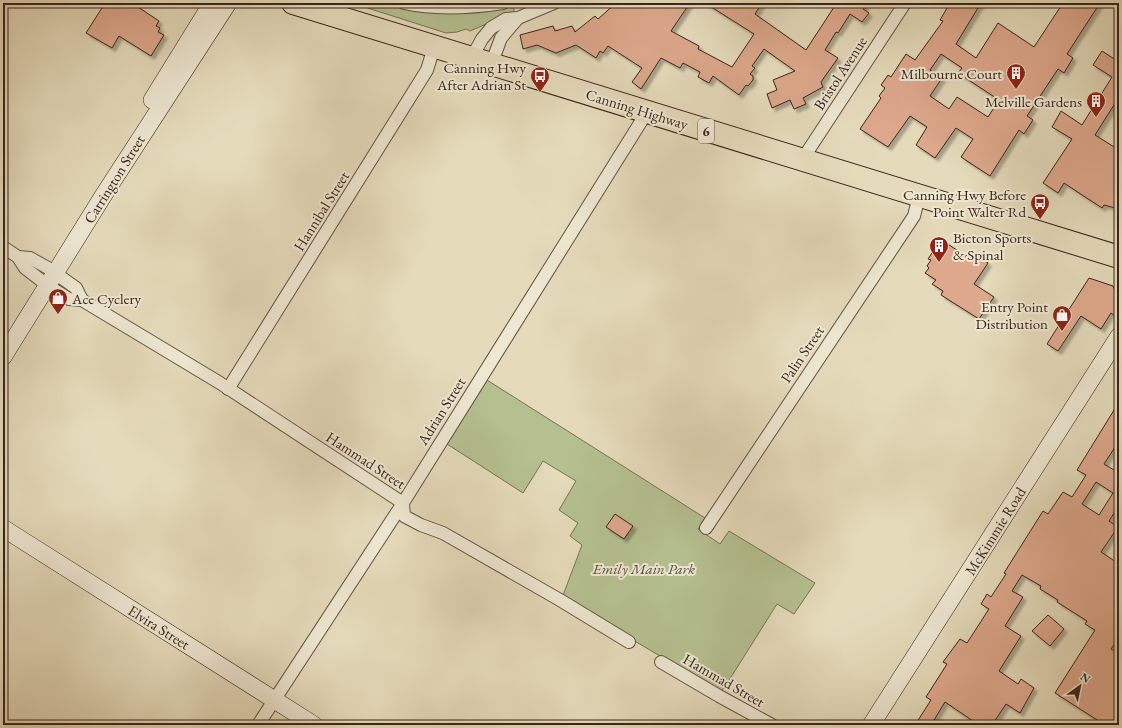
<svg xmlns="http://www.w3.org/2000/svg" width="1122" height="728" viewBox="0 0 1122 728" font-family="'EB Garamond',serif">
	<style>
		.green { fill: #b5c090; stroke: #787255 }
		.building { fill: #dda88c; stroke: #3a241a; fill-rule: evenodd; filter: url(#shadow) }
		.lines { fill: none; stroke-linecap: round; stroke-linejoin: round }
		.street-casing { stroke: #655242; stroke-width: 14 }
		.secondary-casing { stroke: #3a241a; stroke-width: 18 }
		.highway-casing { stroke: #3a241a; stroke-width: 24 }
		.street { stroke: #eee8d3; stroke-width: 12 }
		.secondary { stroke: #eee8d3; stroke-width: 17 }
		.highway { stroke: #e5dbbb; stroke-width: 22 }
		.labels { text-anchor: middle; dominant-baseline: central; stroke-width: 4; stroke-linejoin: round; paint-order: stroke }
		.shield { fill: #eee8d3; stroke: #705f52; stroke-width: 1 }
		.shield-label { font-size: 14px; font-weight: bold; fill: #3a241a }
		.poi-label { font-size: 15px; fill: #3a241a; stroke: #eee8d3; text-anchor: end }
		.street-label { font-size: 15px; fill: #3a241a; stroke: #eee8d3 }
		.park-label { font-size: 15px; font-style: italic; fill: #594b38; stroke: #eee8d3 }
	</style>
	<defs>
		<filter id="shadow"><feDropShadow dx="3.5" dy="3.5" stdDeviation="1" flood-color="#0004"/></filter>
	</defs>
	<rect width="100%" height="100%" fill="#e5dbbb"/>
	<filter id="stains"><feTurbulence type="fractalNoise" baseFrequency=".005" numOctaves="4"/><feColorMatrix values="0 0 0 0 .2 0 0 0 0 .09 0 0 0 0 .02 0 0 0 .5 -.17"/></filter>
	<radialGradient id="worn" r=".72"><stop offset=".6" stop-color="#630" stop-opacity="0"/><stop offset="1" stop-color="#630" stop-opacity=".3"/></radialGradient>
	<!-- green -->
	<g class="green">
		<path d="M352 3H387L419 11 512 7 514 9V12L470 31 466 29 457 32 446 33Z"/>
		<path d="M487 380 705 518 698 529 720 544 729 531 815 583 794 614 777 604 733 674 721 692 562 598 582 545 570 536 578 523 559 510 576 481 543 461 523 493 447 444Z"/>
	</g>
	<!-- building -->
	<g class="building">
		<path d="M105 3H132L159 21 156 26 160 28 158 32 164 35 151 56 119 36 112 48 86 33Z"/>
		<path d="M616 3H690L671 31 699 46 698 49 732 67 754 34 705 3H762L755 14 806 50 836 4 834 3H867L863 9 869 13 862 22 850 14 838 33 836 32 825 50 838 58 821 82 823 87 803 98 806 104 794 109 790 100 772 108 767 94 777 90 773 80 795 71 764 49 752 66 755 68 750 74 753 76V80L748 86 746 85 739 95 713 76 709 83 698 77 700 72 683 63 680 68 661 58 641 89 632 82 642 68 608 46 603 53 600 51 596 58 576 45 556 53 537 45 523 49 520 35 553 26 555 31 572 26 575 32 595 16 598 19Z"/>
		<path d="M950 3H981L956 44 976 58 998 23 1034 47 1063 3H1100L1067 54 1073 58 1064 73 1058 69 1027 116 1033 120 1024 134 1019 130 990 176 961 157 973 139 956 128 935 158 916 145 927 127 910 116 888 147 860 129 881 98 879 96 885 88 881 85 888 75 891 77 906 54 915 60 943 21 940 20ZM941 54 962 68 958 73 999 100 988 117 957 97 949 109 930 96 942 78 930 70Z"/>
		<path d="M1102 51 1119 62V97L1095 135 1119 150V209L1104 205 1102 208 1064 183 1058 193 1043 183 1072 139 1052 127 1061 111 1082 125 1112 77 1093 65Z"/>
		<path d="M943 241 966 256 970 251 988 263 974 284 994 297 979 319 941 295 943 291 932 284 936 280 925 273 929 268 927 266 931 260 928 259 934 250 937 251Z"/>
		<path d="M1089 278 1113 286 1119 301V310L1115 316 1111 313 1101 329 1081 316 1058 351 1047 344Z"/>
		<path d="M1119 402V441L1104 464 1119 473V505L1109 521 1118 527 1101 552 1119 564V638L1111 649 1119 654V717L1114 725H1105L1055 693 1095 630 1085 624 1087 621 1057 602 1058 600 1040 589 1041 586 1022 575 1012 591 1023 597 1005 626 1021 636 999 671 1018 684 1021 679 1034 688 1020 713 1006 704 992 725H970L973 721 945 702 931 725H915L931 700 926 697 947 664 943 662 960 639 967 643 989 609 981 604 987 594 991 597 1006 574 1004 573 1043 511 1048 514 1063 492 1072 497 1086 475 1077 470ZM1096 482 1113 493 1099 515 1082 504Z"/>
		<path d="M615 514 633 526 624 539 606 527Z"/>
		<path d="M1048 615 1064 629 1050 646 1032 631Z"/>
	</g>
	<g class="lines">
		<!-- street casing -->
		<g class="street-casing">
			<g id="street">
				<path d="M404 3C436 10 470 8 503 3"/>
				<path d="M471 59 482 39 491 28 506 19 518 18 554 3"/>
				<path d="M491 65 501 38 518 18"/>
				<path d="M802 160 905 3"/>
				<path d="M3 247 18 257 25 268 47 285 69 299 82 300 220 383 403 503 404 516 421 525 443 533 560 600 629 642"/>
				<path d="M18 257 30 258 48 268 76 288 82 300"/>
				<path d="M228 389 427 70 434 47"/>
				<path d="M706 528 914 216 919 196"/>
				<path d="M661 662 719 696 772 725"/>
				<path d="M258 725 403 503 647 112"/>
			</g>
		</g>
		<!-- secondary casing -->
		<g class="secondary-casing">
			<g id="secondary">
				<path d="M152 100 212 3"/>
				<path d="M3 357 103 196 228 3"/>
				<path d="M3 528 314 725"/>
				<path d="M871 725 1119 336"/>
			</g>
		</g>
		<!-- highway casing -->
		<g class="highway-casing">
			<path id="highway" d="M293 3 1119 257"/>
		</g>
		<!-- street -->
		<use href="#street" class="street"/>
		<!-- secondary -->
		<use href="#secondary" class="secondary"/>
		<!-- highway -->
		<use href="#highway" class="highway"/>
	</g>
	<!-- icons -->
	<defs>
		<g id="building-pin" transform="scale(1)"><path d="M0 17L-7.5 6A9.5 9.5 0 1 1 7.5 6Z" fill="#8f2418" stroke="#eee8d3"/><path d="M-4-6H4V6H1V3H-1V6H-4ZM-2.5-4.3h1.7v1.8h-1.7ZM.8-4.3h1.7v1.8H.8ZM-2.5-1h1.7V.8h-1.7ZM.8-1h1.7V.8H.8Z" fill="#fff"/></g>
		<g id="bus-pin" transform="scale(1)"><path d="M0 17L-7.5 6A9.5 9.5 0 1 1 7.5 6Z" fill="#8f2418" stroke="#eee8d3"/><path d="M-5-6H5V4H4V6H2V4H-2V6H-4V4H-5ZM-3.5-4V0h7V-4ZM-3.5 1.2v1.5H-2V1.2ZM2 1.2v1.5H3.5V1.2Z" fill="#fff"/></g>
		<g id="shop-pin" transform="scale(1)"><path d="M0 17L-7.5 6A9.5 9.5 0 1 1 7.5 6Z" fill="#8f2418" stroke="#eee8d3"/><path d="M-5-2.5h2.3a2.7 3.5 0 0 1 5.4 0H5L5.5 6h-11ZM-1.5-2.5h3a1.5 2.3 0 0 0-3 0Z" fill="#fff"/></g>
	</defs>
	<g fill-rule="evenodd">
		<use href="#building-pin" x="1016" y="73"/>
		<use href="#bus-pin" x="540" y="76"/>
		<use href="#building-pin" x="1096" y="101"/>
		<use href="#bus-pin" x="1040" y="203"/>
		<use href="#building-pin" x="939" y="246"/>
		<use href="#shop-pin" x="58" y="298"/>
		<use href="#shop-pin" x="1062" y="315"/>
	</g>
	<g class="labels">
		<!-- shield labels -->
		<rect class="shield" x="698" y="119" width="16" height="24" rx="3"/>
		<g class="shield-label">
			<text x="706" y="131">6</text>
		</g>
		<!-- poi labels -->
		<g class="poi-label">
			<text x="526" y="67">Canning Hwy<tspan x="526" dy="17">After Adrian St</tspan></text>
			<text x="1002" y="73">Milbourne Court</text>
			<text x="1082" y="101">Melville Gardens</text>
			<text x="1026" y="194">Canning Hwy Before<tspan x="1026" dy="17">Point Walter Rd</tspan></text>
			<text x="953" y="237" text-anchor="start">Bicton Sports<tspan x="953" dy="17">&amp; Spinal</tspan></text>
			<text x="72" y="298" text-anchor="start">Ace Cyclery</text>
			<text x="1048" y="306">Entry Point<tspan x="1048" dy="17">Distribution</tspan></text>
		</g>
		<!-- street labels -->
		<g class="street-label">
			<text transform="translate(840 73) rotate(-57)">Bristol Avenue</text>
			<text transform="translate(637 109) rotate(17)">Canning Highway</text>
			<text transform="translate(114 179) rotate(-58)">Carrington Street</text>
			<text transform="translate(321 211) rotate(-58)">Hannibal Street</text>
			<text transform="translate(802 354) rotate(-56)">Palin Street</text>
			<text transform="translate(441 411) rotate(-58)">Adrian Street</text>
			<text transform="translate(366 460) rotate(33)">Hammad Street</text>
			<text transform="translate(995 531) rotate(-58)">McKimmie Road</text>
			<text transform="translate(159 627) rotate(32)">Elvira Street</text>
			<text transform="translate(724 680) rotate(30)">Hammad Street</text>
		</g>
		<!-- park labels -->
		<g class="park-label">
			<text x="644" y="568">Emily Main Park</text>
		</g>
	</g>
	<!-- margin -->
	<rect width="1122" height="728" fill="none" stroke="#e5dbbb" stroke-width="16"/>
	<rect x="4" y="4" width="1114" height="720" fill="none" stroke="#3a241a" stroke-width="2"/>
	<rect x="8" y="8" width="1106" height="712" fill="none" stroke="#3a241a"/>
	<!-- north arrow -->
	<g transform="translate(1080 686) rotate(33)" stroke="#eee8d3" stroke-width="3" paint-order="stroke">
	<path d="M0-3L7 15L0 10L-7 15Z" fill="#3a241a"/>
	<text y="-6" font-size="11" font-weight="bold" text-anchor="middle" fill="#3a241a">N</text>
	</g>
	<rect width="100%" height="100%" filter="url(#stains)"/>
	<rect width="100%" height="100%" fill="url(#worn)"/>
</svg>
